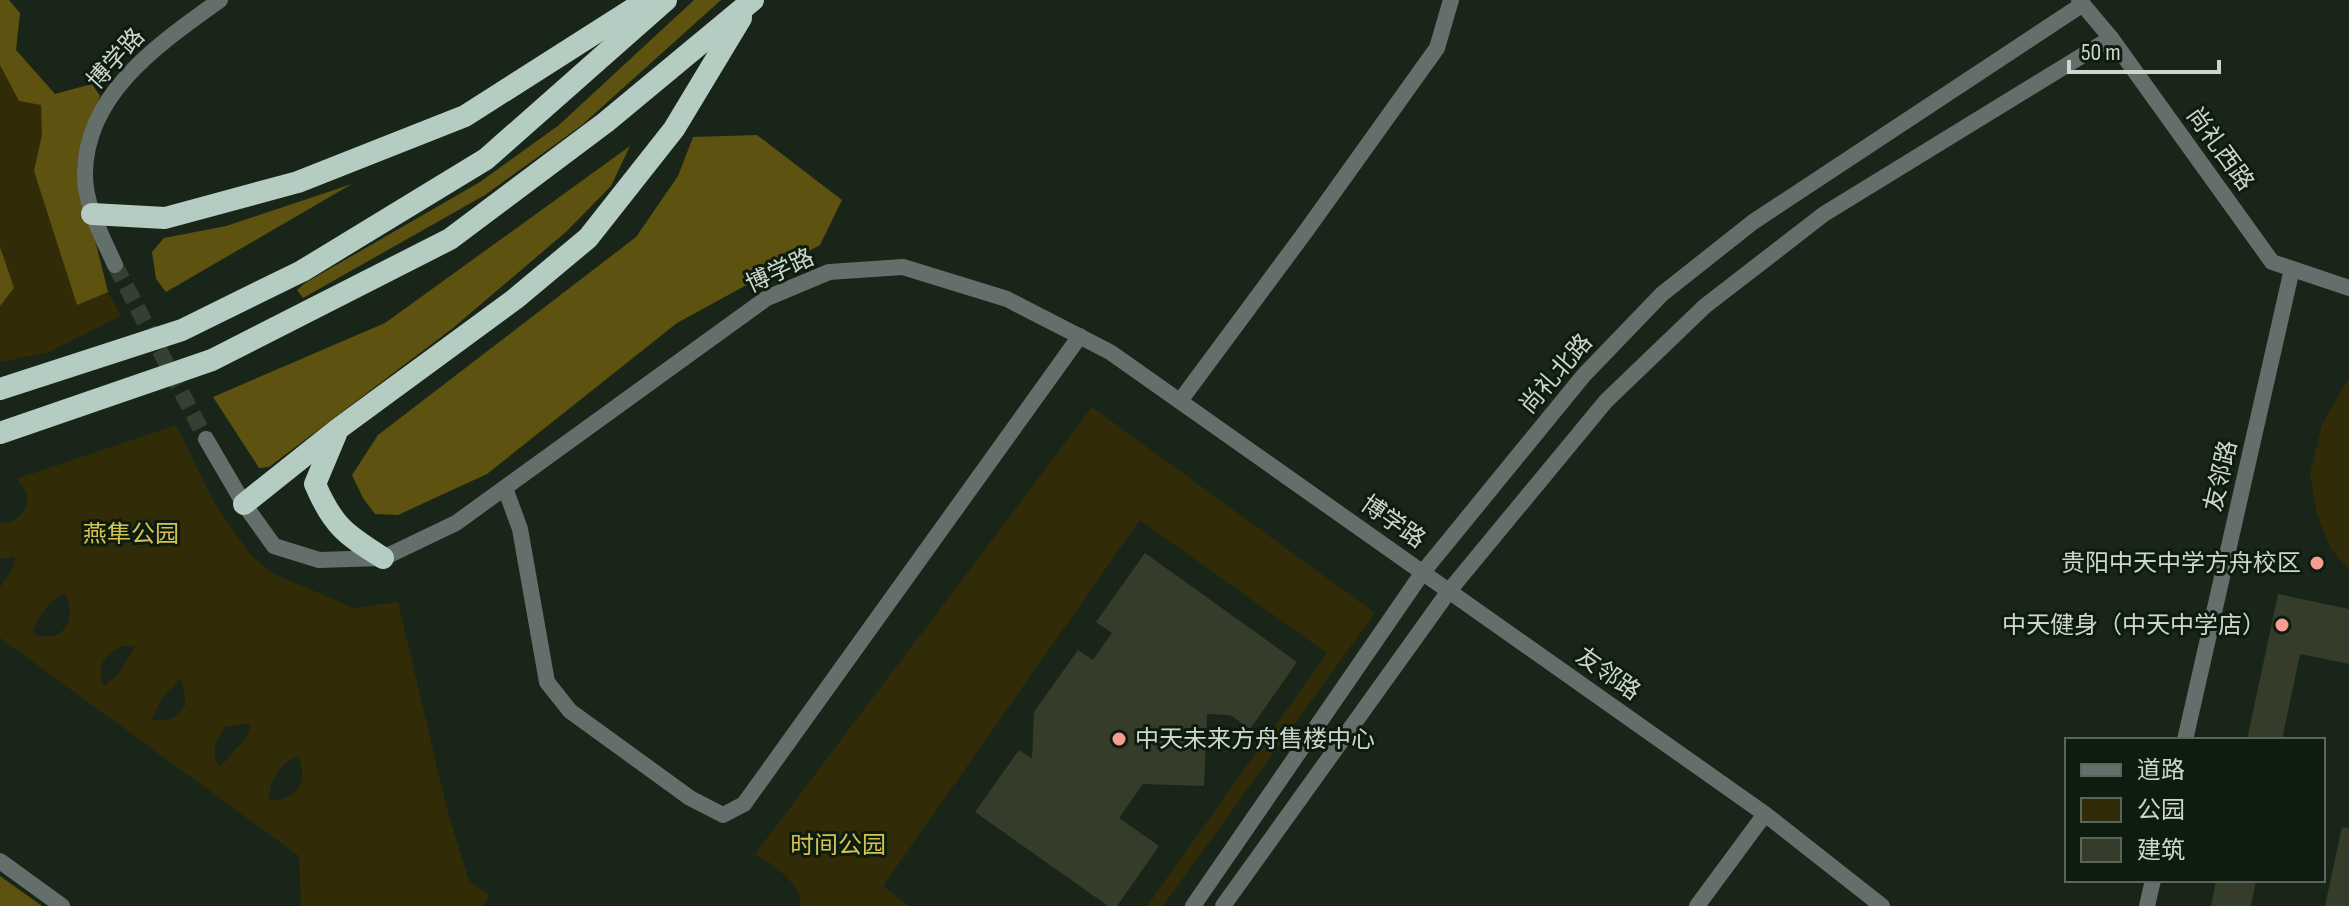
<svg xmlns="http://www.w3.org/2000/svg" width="2349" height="906" viewBox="0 0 2349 906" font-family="'Sofia Sans Condensed','Noto Sans SC',sans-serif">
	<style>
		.green { fill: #322b08; fill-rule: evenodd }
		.forest { fill: #5d520f }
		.building { fill: #363c2a }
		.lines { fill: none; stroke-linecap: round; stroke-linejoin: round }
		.minor-tunnel { stroke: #334033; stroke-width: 16; stroke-dasharray: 16 8; stroke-linecap: butt }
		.minor { stroke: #646e6a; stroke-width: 16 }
		.tertiary { stroke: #646e6a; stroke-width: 16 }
		.trunk { stroke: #b4ccc2; stroke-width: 22 }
		.poi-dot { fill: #f59d8f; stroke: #0e1c0f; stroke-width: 3 }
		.labels { text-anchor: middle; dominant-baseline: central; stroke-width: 6; stroke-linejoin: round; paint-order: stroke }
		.street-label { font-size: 24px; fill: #cdd6cd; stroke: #0e1c0f }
		.park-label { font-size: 24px; fill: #d6c250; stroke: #0e1c0f }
		.poi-label { font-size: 24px; fill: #cdd6cd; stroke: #0e1c0f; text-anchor: end }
	</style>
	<rect width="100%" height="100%" fill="#182518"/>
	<!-- green -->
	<g class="green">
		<path d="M0 0H9L20 13 16 50 55 94 92 84 100 96 77 168 108 292 121 316 47 353 0 362Z"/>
		<path d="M2349 377V570L2331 549 2317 515 2310 474 2322 425Z"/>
		<path d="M1092 407 1375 613 1163 906H1147L1327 653 1140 520 883 886 909 906H801C800 882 774 865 755 854Z"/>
		<path d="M176 425 215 504 249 553 272 573 354 608 398 602 447 809 469 881 490 895 483 906H301L299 856 0 638V587L12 570 15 557 0 559V523C26 523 37 495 16 479ZM65 593C78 619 64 645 33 634 36 618 50 600 65 593ZM123 646H135L119 674 104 686C96 667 104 652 123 646ZM181 678 186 704C178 718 167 722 151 720L163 697ZM245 723 251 725 245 739 220 767C210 754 215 740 225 727ZM298 756C310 783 296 800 269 801 269 781 279 764 298 756Z"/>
	</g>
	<!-- forest -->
	<g class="forest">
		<path d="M0 0H9L20 13 16 50 55 94 92 84 100 96 77 168 108 292 77 305 34 171 42 135 41 105 19 101 0 65Z"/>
		<path d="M694 0H721L582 125 485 195 303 298 297 290 305 283 480 182 559 125Z"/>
		<path d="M757 135 842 200 820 245 677 323 487 474 398 515 375 514 363 498 352 475 378 435 636 237 678 176 693 137Z"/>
		<path d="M630 146 611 186 567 231 453 328 269 467 259 468 213 397 385 323Z"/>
		<path d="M352 184 166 292 156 279 152 252 164 238 226 226Z"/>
		<path d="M0 247 14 288 0 306Z"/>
		<path d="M0 876 42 906H0Z"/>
	</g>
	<!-- building -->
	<g class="building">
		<path d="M1145 553 1297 662 1250 729 1230 715 1207 714 1204 786 1143 784 1119 818 1159 846 1117 906H1108L975 812 1019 750 1032 759 1034 712 1078 650 1093 660 1112 633 1096 622Z"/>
		<path d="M2278 594 2349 609V664L2300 654 2282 740H2247Z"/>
		<path d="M2342 827 2349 828V906H2325Z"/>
		<path d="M2216 880H2256L2251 906H2211Z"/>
	</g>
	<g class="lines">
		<!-- minor-tunnel -->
		<path class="minor-tunnel" d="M115 265 206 439"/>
		<!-- minor -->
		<g class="minor">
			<path d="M115 265C102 236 84 204 85 172 87 91 161 43 220 0"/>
			<path d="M1180 401 1306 231 1437 48 1451 0"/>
			<path d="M206 439 244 504 274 546 319 560 383 558 456 523 767 298 829 272 903 267 1007 299 1110 352 1765 814 1882 906"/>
			<path d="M505 488 520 529 547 682 570 711 690 798 723 815 744 804 1080 336"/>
			<path d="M2185 740 2292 269"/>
			<path d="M0 861 62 906"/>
			<path d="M1697 906 1765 814"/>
			<path d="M2147 906 2153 880"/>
		</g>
		<!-- tertiary -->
		<g class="tertiary">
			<path d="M2079 0 2111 38 2272 262 2349 288"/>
			<path d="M1193 906 1423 572 1584 375 1662 294 1753 222 2083 4"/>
			<path d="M1223 906 1449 591 1606 401 1705 306 1824 214 2111 38"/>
		</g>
		<!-- trunk -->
		<g class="trunk">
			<path d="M92 214 165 218 298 182 465 116 647 0"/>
			<path d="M0 389 182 330 302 271 486 159 666 0"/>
			<path d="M0 433 212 360 450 239 606 122 753 0"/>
			<path d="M336 434 315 484C333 526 345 534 383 558"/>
			<path d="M244 504 338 429 515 299 588 238 674 129 741 18"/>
		</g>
	</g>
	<!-- markers -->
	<g class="poi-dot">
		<circle cx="2317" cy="563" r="8"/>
		<circle cx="2282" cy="625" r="8"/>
		<circle cx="1119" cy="739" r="8"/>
	</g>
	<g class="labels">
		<!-- street labels -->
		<g class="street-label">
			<text transform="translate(116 59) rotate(-48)">博学路</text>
			<text transform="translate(2220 149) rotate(54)">尚礼西路</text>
			<text transform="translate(780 271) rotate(-25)">博学路</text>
			<text transform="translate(1556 374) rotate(-49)">尚礼北路</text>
			<text transform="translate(2221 476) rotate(-77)">友邻路</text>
			<text transform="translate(1393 522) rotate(35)">博学路</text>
			<text transform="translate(1608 674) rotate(35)">友邻路</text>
		</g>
		<!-- park labels -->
		<g class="park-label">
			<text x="131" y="534">燕隼公园</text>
			<text x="838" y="845">时间公园</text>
		</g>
		<!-- poi labels -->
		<g class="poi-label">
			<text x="2301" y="563">贵阳中天中学方舟校区</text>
			<text x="2266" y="625">中天健身（中天中学店）</text>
			<text x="1135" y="739" text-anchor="start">中天未来方舟售楼中心</text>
		</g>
	</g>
	<!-- legend -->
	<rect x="2065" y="738" width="260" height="144" fill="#0e1c0f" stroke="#5a665b" stroke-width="2"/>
	<rect x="2081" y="764" width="40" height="12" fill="#646e6a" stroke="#5a665b" stroke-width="2"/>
	<text x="2137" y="778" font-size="24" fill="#cdd6cd">道路</text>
	<rect x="2081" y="798" width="40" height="24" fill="#322b08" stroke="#5a665b" stroke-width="2"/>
	<text x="2137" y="818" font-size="24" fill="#cdd6cd">公园</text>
	<rect x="2081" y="838" width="40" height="24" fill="#363c2a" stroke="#5a665b" stroke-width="2"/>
	<text x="2137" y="858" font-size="24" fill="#cdd6cd">建筑</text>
	<!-- scale -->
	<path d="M2069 60v12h150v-12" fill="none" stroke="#cdd6cd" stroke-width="4"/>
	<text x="2081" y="60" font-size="24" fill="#cdd6cd" stroke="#0e1c0f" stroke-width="6" paint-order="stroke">50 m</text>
</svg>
